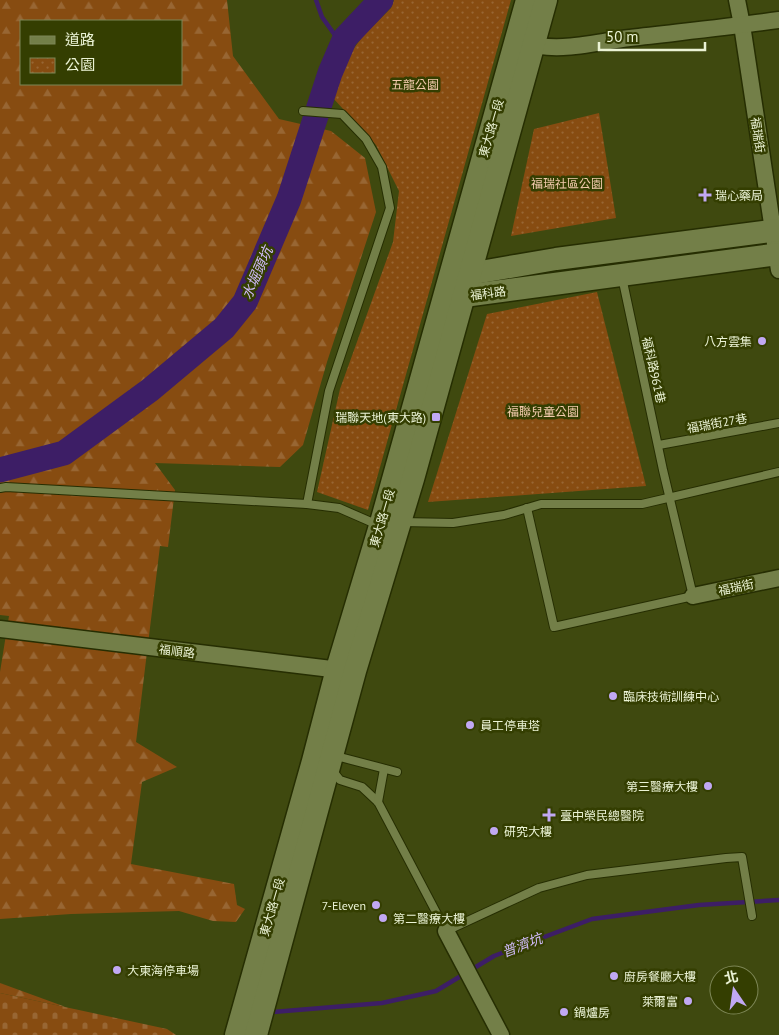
<svg xmlns="http://www.w3.org/2000/svg" width="779" height="1035" viewBox="0 0 779 1035" font-family="'PT Sans','Noto Sans TC',sans-serif">
	<style>
		.forest { fill: url(#forest-firs); fill-rule: evenodd }
		.cemetery { fill: url(#cemetery-stones) }
		.park { fill: url(#park-dots) }
		.lines { fill: none; stroke-linecap: round; stroke-linejoin: round }
		.stream { stroke: #3d1e66; stroke-width: 4.5 }
		.river { stroke: #3d1e66; stroke-width: 25 }
		.lane-casing { stroke: #262e02; stroke-width: 10 }
		.street-casing { stroke: #262e02; stroke-width: 19 }
		.secondary-casing { stroke: #262e02; stroke-width: 25 }
		.lane { stroke: #737f48; stroke-width: 8 }
		.street { stroke: #737f48; stroke-width: 16 }
		.secondary { stroke: #737f48; stroke-width: 22 }
		.poi-dot { fill: #c1a8f3; stroke: #343e01; stroke-width: 2 }
		.labels { text-anchor: middle; dominant-baseline: central; stroke-width: 5; stroke-linejoin: round; paint-order: stroke }
		.park-label { font-size: 12px; fill: #f3cbad; stroke: #343e01 }
		.street-label { font-size: 12px; fill: #ebf3d5; stroke: #343e01 }
		.poi-label { font-size: 12px; fill: #ebf3d5; stroke: #343e01; text-anchor: start }
		.water-label { font-size: 14px; font-style: italic; fill: #d2bdfd; stroke: #343e01 }
	</style>
	<defs>
		<pattern id="forest-firs" width="22" height="20" patternUnits="userSpaceOnUse" patternTransform="scale(1.25)"><rect width="22" height="20" fill="#874c11"/><path d="M5 1l3.5 6h-7zM16 11l3.5 6h-7z" fill="#986633"/></pattern>
		<pattern id="cemetery-stones" width="16" height="16" patternUnits="userSpaceOnUse" patternTransform="scale(1.25)"><rect width="16" height="16" fill="#874c11"/><path d="M2 7V4a2 2 0 0 1 4 0v3zM10 15v-3a2 2 0 0 1 4 0v3z" fill="#986633"/></pattern>
		<pattern id="park-dots" width="8" height="8" patternUnits="userSpaceOnUse" patternTransform="scale(1.25)"><rect width="8" height="8" fill="#874c11"/><path d="M2 2h.1M6 6h.1" fill="none" stroke="#986633" stroke-width="1.8" stroke-linecap="round"/></pattern>
	</defs>
	<rect width="100%" height="100%" fill="#3f490f"/>
	<!-- forest -->
	<g class="forest">
		<path d="M0 0H227L233 56 279 119 331 131 365 158 376 212 327 362 303 445 280 467 155 463 175 490 168 547 160 546 136 742 177 767 142 782 131 864 234 884 237 905 245 909 236 922 213 921 179 911 71 914 0 919V672L9 616 0 615ZM21 21H181V84H21Z"/>
		<path d="M0 983 63 1006 65 1007 0 993Z"/>
	</g>
	<!-- cemetery -->
	<path class="cemetery" d="M0 993 167 1029 176 1035H0Z"/>
	<!-- park -->
	<g class="park">
		<path d="M394 0H511L368 510 317 492 340 389 393 242 399 191 376 145 333 98 340 67 363 36 391 8Z"/>
		<path d="M599 113 616 218 511 236 534 129Z"/>
		<path d="M597 292 646 486 428 502 487 314Z"/>
	</g>
	<g class="lines">
		<!-- stream -->
		<g class="stream">
			<path d="M316 0 322 17 342 45"/>
			<path d="M273 1012 382 1003 436 991 494 956 592 919 699 905 779 900"/>
		</g>
		<!-- river -->
		<path class="river" d="M0 470 64 453 150 390 224 328 245 302 289 199 330 73 345 38 381 0"/>
		<!-- lane casing -->
		<g class="lane-casing">
			<g id="lane">
				<path d="M303 111 342 114 366 139 382 167 390 208 329 391 307 504"/>
				<path d="M659 445 779 423"/>
				<path d="M0 488 6 487 307 504 339 508 378 525"/>
				<path d="M527 508 554 627 693 596 663 470 622 277"/>
				<path d="M402 522 453 523 504 515 541 504H642L779 472"/>
				<path d="M335 762 340 757 397 772"/>
				<path d="M332 770 340 780 362 787 378 802 446 931 539 888 587 875 726 858 742 857 752 916"/>
				<path d="M378 802 384 769"/>
			</g>
		</g>
		<!-- street casing -->
		<g class="street-casing">
			<g id="street">
				<path d="M737 0 742 25 779 270"/>
				<path d="M523 42C557 54 595 42 630 38 680 32 729 27 779 20"/>
				<path d="M693 596 779 578"/>
				<path d="M0 629 348 671"/>
				<path d="M446 931 501 1035"/>
			</g>
		</g>
		<!-- secondary casing -->
		<g class="secondary-casing">
			<g id="secondary">
				<path d="M458 281 469 274 556 259 779 230"/>
				<path d="M451 291 464 296 779 254"/>
				<path d="M236 1035 313 761 337 669 380 526 527 0"/>
				<path d="M256 1035 355 671 413 479 546 0"/>
			</g>
		</g>
		<!-- lane -->
		<use href="#lane" class="lane"/>
		<!-- street -->
		<use href="#street" class="street"/>
		<!-- secondary -->
		<use href="#secondary" class="secondary"/>
	</g>
	<!-- markers -->
	<g class="poi-dot">
		<path d="M702.5 187.5h5v5h5v5h-5v5h-5v-5h-5v-5h5z"/>
		<circle cx="762" cy="341" r="5"/>
		<rect x="431" y="412" width="10" height="10" rx="2.5"/>
		<circle cx="613" cy="696" r="5"/>
		<circle cx="470" cy="725" r="5"/>
		<circle cx="708" cy="786" r="5"/>
		<path d="M546.5 807.5h5v5h5v5h-5v5h-5v-5h-5v-5h5z"/>
		<circle cx="494" cy="831" r="5"/>
		<circle cx="376" cy="905" r="5"/>
		<circle cx="383" cy="918" r="5"/>
		<circle cx="117" cy="970" r="5"/>
		<circle cx="614" cy="976" r="5"/>
		<circle cx="688" cy="1001" r="5"/>
		<circle cx="564" cy="1012" r="5"/>
	</g>
	<g class="labels">
		<!-- park labels -->
		<g class="park-label">
			<text x="415" y="84">五龍公園</text>
			<text x="567" y="183">福瑞社區公園</text>
			<text x="543" y="411">福聯兒童公園</text>
		</g>
		<!-- street labels -->
		<g class="street-label">
			<text transform="translate(491 128) rotate(-74)">東大路一段</text>
			<text transform="translate(758 135) rotate(82)">福瑞街</text>
			<text transform="translate(488 293) rotate(-7)">福科路</text>
			<text transform="translate(654 370) rotate(77)">福科路961巷</text>
			<text transform="translate(717 423) rotate(-10)">福瑞街27巷</text>
			<text transform="translate(382 518) rotate(-74)">東大路一段</text>
			<text transform="translate(736 587) rotate(-12)">福瑞街</text>
			<text transform="translate(177 651) rotate(7)">福順路</text>
			<text transform="translate(272 907) rotate(-74)">東大路一段</text>
		</g>
		<!-- poi labels -->
		<g class="poi-label">
			<text x="715" y="195">瑞心藥局</text>
			<text x="752" y="341" text-anchor="end">八方雲集</text>
			<text x="426" y="417" text-anchor="end">瑞聯天地(東大路)</text>
			<text x="623" y="696">臨床技術訓練中心</text>
			<text x="480" y="725">員工停車塔</text>
			<text x="698" y="786" text-anchor="end">第三醫療大樓</text>
			<text x="560" y="815">臺中榮民總醫院</text>
			<text x="504" y="831">研究大樓</text>
			<text x="366" y="905" text-anchor="end">7-Eleven</text>
			<text x="393" y="918">第二醫療大樓</text>
			<text x="127" y="970">大東海停車場</text>
			<text x="624" y="976">廚房餐廳大樓</text>
			<text x="678" y="1001" text-anchor="end">萊爾富</text>
			<text x="574" y="1012">鍋爐房</text>
		</g>
		<!-- water labels -->
		<g class="water-label">
			<text transform="translate(257 273) rotate(-66)">水堀頭坑</text>
			<text transform="translate(522 945) rotate(-21)">普濟坑</text>
		</g>
	</g>
	<!-- legend -->
	<rect x="20" y="20" width="162" height="65" fill="#343e01" stroke="#7d8656"/>
	<rect x="30" y="36" width="25" height="8" fill="#737f48" stroke="#7d8656"/>
	<text x="65" y="45" font-size="15" fill="#ebf3d5">道路</text>
	<rect x="30" y="58" width="25" height="15" fill="url(#park-dots)" stroke="#7d8656"/>
	<text x="65" y="70" font-size="15" fill="#ebf3d5">公園</text>
	<!-- north arrow -->
	<g transform="translate(734 990) rotate(347)"><circle r="24" fill="#343e01" stroke="#7d8656"/>
	<path d="M0-4L9 19L0 12L-9 19Z" fill="#c1a8f3"/>
	<text y="-8" font-size="14" font-weight="bold" text-anchor="middle" fill="#ebf3d5">北</text>
	</g>
	<!-- scale -->
	<path d="M599 42v8h106v-8" fill="none" stroke="#ebf3d5" stroke-width="2.5"/>
	<text x="606" y="42" font-size="15" fill="#ebf3d5" stroke="#343e01" stroke-width="4" paint-order="stroke">50 m</text>
</svg>
